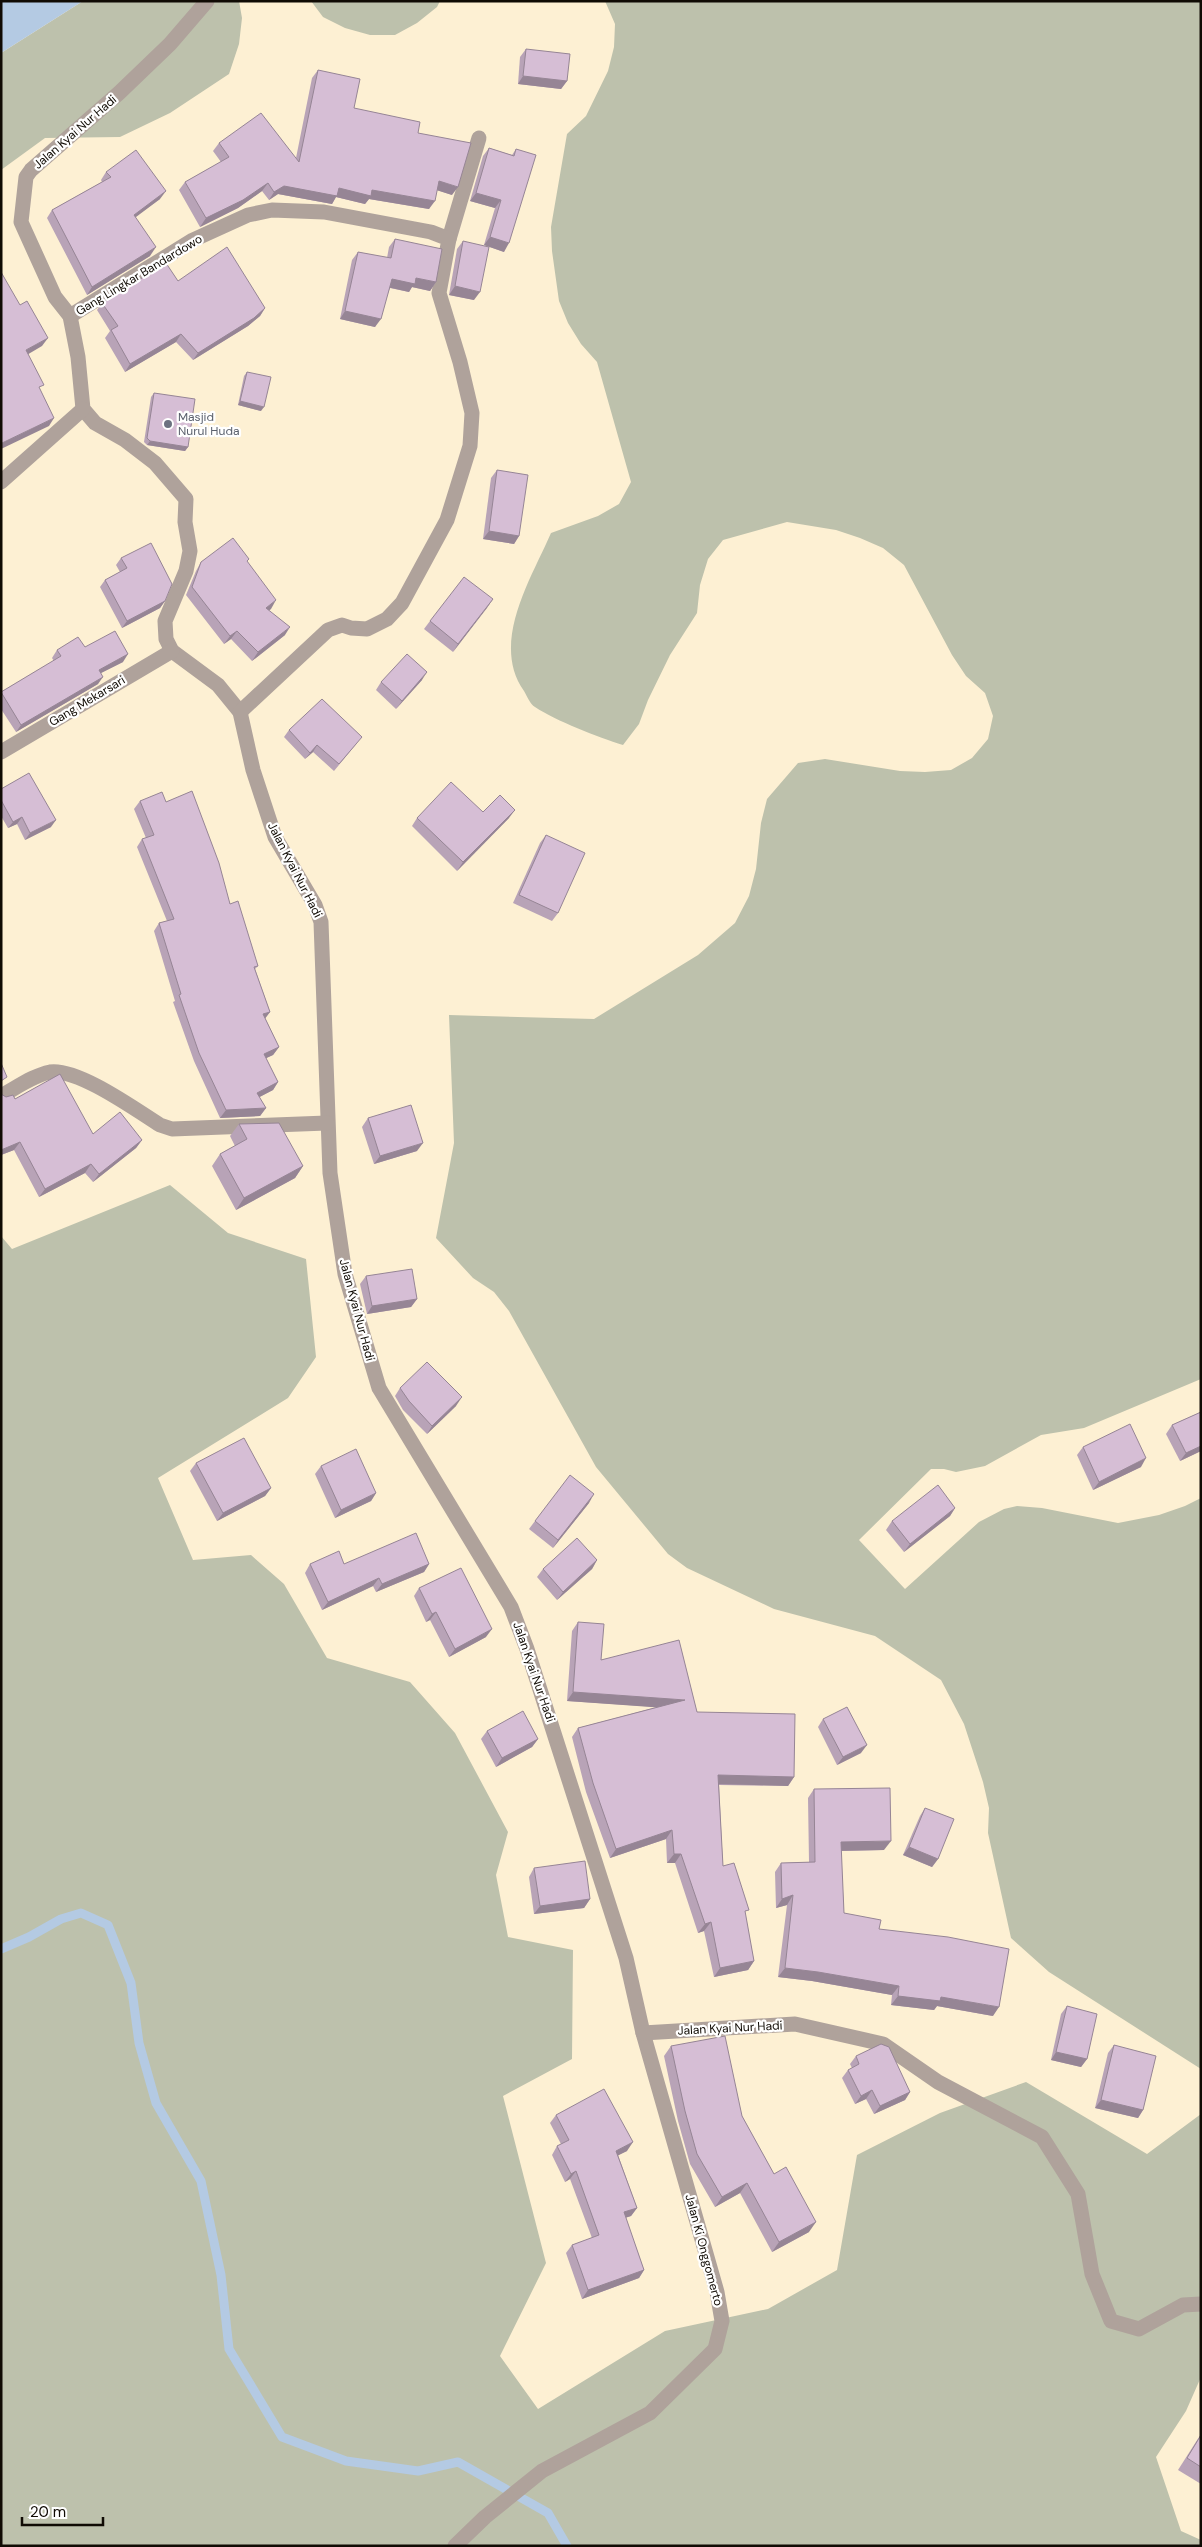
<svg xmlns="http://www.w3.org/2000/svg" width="1202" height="2547" viewBox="0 0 1202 2547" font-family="'DM Sans',sans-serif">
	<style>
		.green { fill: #bdc1ac }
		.water { fill: #b4cae3 }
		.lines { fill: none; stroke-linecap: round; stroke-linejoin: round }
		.stream { stroke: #b4cae3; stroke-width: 9 }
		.minor { stroke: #afa29b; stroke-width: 15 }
		.wall { fill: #b8a3b7 }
		.shaded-wall { fill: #968595 }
		.building { fill: #d6bed5; stroke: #968595 }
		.worship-dot { fill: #6b7280; stroke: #fff; stroke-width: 2 }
		.labels { text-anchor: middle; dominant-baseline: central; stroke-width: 4.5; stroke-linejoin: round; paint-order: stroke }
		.street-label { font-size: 12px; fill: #100b04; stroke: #fff }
		.worship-label { font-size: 12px; fill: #5b616d; stroke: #fff; text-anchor: start }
	</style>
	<rect width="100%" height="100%" fill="#fdf0d3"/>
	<!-- green -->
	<g class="green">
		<path d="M83 1H239L242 18 239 44 229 74 170 113 120 137 45 138 1 170V53Z"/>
		<path d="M311 1H440L437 7 417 23 395 35H370L345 28 323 17Z"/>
		<path d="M605 1H1201V1379L1084 1428 1041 1435 985 1466 956 1472 944 1469H931L859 1540 905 1589 979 1522 1004 1509 1017 1506 1042 1508 1118 1523 1159 1515 1185 1506 1201 1498V2069L1049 1972 1011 1938 988 1833 989 1808 983 1782 964 1724 941 1680 875 1636 774 1609 687 1568 668 1554 596 1467 509 1311 494 1292 473 1278 436 1238 454 1143 449 1015 594 1019 698 955 735 923 749 896 756 869 761 823 767 799 798 763 825 759 900 771 925 772 951 770 972 758 988 739 993 716 985 693 966 676 952 655 904 565 883 548 860 538 836 530 787 522 723 540 708 559 700 585 697 613 670 655 648 700 639 724 623 745C598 737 556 721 535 707 530 704 527 696 524 691 490 643 531 579 551 533L598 516 619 504 631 482 597 362 581 344 568 323 559 301 552 251 551 227 567 134 586 116 608 71 614 47 615 24Z"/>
		<path d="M170 1185 228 1233 306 1259 316 1357 288 1398 158 1478 193 1560 251 1555 284 1584 327 1658 410 1682 455 1733 508 1832 496 1875 508 1937 573 1950 572 2059 503 2096 546 2263 500 2356 538 2409 665 2331 768 2309 837 2270 857 2155 940 2113 1026 2082 1147 2154 1201 2114V2377L1186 2411 1156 2457 1181 2531 1201 2540V2546H1V1236L12 1249Z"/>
	</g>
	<!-- water -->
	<path class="water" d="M1 1H83L1 53Z"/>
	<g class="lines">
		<!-- stream -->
		<path class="stream" d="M1 1949 29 1937 61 1919 81 1913 108 1925 131 1983 139 2043 156 2103 201 2181 221 2275 229 2349 282 2437 346 2461 418 2471 458 2462 548 2513 567 2546"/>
		<!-- minor -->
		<g class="minor">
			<path d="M207 1 170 44 119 93 31 170 26 177 21 222 55 297 70 316 78 357 83 409 95 423 125 440 155 463 186 499 185 522 190 551 186 571 165 621 166 639 172 651 218 685 240 712 253 770 275 837 315 905 321 922 330 1173 345 1274 379 1388 511 1607 527 1649 626 1958 643 2033 717 2292 722 2321 715 2349 650 2413 542 2471 485 2517 455 2546"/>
			<path d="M449 239 479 138"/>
			<path d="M70 316 193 240 248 215 272 210 324 212 431 232 449 239 439 293 460 362 472 413 470 446 447 520 402 603 387 619 367 629 351 628 342 625 328 630 240 712"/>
			<path d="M1 482 83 409"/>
			<path d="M1 752 172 651"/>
			<path d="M1 1096C16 1088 34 1075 50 1072 78 1068 136 1110 160 1125L172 1129 327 1123"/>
			<path d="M643 2033 795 2024 883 2044 938 2082 1042 2137 1078 2194 1092 2274 1111 2321 1139 2329 1183 2305 1201 2304"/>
		</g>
	</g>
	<!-- wall -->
	<g class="wall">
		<path d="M526 49 567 81 561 89 518 84 520 57Z"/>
		<path d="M318 70 354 108 418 133 452 195 437 190 429 209 369 199 365 204 336 197 332 204 278 194 269 200 262 191 238 208 200 227 179 190 185 182 221 162 213 151 219 143 296 158 312 78Z"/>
		<path d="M489 148 512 155 516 149 504 252 484 245 495 208 470 201 483 156Z"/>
		<path d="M106 172 160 199 135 217 150 256 87 295 47 218 52 210 102 182 101 180Z"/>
		<path d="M395 239 436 282 430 291 412 287 409 292 390 288 375 327 340 319 352 260 358 252 387 258 389 247Z"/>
		<path d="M463 241 474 300 449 295 457 249Z"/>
		<path d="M178 281 265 308 260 316 248 326 193 360 176 342 125 372 105 338 110 331 97 310 102 303Z"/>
		<path d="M247 372 261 411 238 405 244 376Z"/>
		<path d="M154 393 188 447 185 451 147 445 144 442 151 397Z"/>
		<path d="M497 470 519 536 514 544 483 539 491 478Z"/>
		<path d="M121 558 165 601 160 608 122 628 100 587 105 580 120 572 116 565Z"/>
		<path d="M201 562H247L271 609 269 610 285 635 252 661 231 639 224 644 186 595 196 571Z"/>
		<path d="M493 599 453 652 424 629 430 621Z"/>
		<path d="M85 647 123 662 101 673 98 684 16 732 1 709V692L54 661 52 658 57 650Z"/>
		<path d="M422 680 396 709 376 690 381 682Z"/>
		<path d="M289 730 357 743 334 771 313 752 305 759 284 737Z"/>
		<path d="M1 789 51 827 25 840 17 824 8 828 1 816Z"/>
		<path d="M140 801 166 802 230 904 258 966 255 969 270 1012 265 1018 279 1047 273 1055 266 1058 278 1082 273 1090 259 1097 266 1108 260 1116 220 1118 194 1061 173 1002 175 1001 154 931 159 923 167 921 137 847 142 839 146 838 134 809Z"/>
		<path d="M483 812 509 818 457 871 412 826 417 818Z"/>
		<path d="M546 835 558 913 552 921 513 903 540 843Z"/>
		<path d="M1 1094 6 1097 15 1099 93 1134 142 1140 136 1148 93 1182 85 1173 39 1197 14 1150 1 1155Z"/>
		<path d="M368 1118 417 1151 374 1164 362 1127Z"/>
		<path d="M239 1124 303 1166 295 1178 236 1210 212 1166 220 1154 235 1146 230 1136Z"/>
		<path d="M366 1276 417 1299 411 1307 367 1314 360 1284Z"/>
		<path d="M400 1388 456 1406 427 1434 403 1410 395 1396Z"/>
		<path d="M1201 1412V1451L1180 1461 1166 1434 1172 1425Z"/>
		<path d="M1083 1447 1141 1467 1093 1490 1077 1455Z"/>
		<path d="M196 1463 271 1488 265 1496 217 1521 190 1471Z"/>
		<path d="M321 1466 376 1493 371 1501 335 1518 315 1474Z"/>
		<path d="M589 1503 553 1548 529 1529 535 1521Z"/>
		<path d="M955 1508 950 1516 904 1552 886 1530 892 1521Z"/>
		<path d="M597 1560 592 1569 557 1600 537 1577 543 1569Z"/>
		<path d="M310 1564H429L424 1572 376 1592 373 1586 322 1610 305 1573Z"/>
		<path d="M419 1588 486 1637 449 1657 430 1620 426 1622 414 1596Z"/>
		<path d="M578 1622 601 1660 697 1712 794 1777 788 1786 719 1785 723 1866 745 1915 754 1961 748 1970 714 1977 704 1931 698 1933 675 1863H667L666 1839 610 1858 586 1792 572 1737 578 1728 657 1707 567 1701 572 1631Z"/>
		<path d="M823 1719 861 1753 837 1765 818 1727Z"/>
		<path d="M487 1731 538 1739 532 1747 496 1767 481 1739Z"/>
		<path d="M814 1789 884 1850 841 1851 844 1913 879 1929 993 2016 937 2006 934 2010 891 2005 892 1995 812 1981 778 1977 787 1905 776 1908 775 1872 781 1863 809 1862 808 1798Z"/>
		<path d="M925 1808 938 1859 932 1867 903 1855 920 1816Z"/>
		<path d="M534 1868 590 1899 584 1908 534 1914 529 1877Z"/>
		<path d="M1067 2006 1087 2059 1081 2067 1051 2060 1061 2014Z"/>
		<path d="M1114 2045 1143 2110 1138 2118 1095 2108 1108 2053Z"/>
		<path d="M671 2046 742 2116 774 2174 809 2232 772 2252 740 2193 715 2207 690 2164 678 2121 664 2056Z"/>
		<path d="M856 2056 910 2092 905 2100 874 2114 866 2099 855 2104 842 2078 848 2070 852 2068 850 2064Z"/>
		<path d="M556 2115 627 2151 618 2155 637 2208 631 2216 625 2218 644 2270 639 2278 582 2299 566 2253 572 2245 592 2238 570 2179 565 2182 552 2155 557 2146 561 2144 550 2123Z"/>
		<path d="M1201 2434V2484L1178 2470Z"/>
	</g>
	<!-- shaded-wall -->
	<g class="shaded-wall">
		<path d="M523 76 567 81 561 89 518 84Z"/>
		<path d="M439 181 458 187 452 195 433 189Z"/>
		<path d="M268 183 262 191 238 208 200 227 206 218Z"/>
		<path d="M284 186 372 190 435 201 429 209 369 199 365 204 336 197 332 204 278 194 269 200 274 192Z"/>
		<path d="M166 191 160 199 128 223 134 215Z"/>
		<path d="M476 193 501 200 495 208 470 201Z"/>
		<path d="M490 237 509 243 504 252 484 245Z"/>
		<path d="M156 247 150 256 87 295 92 287Z"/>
		<path d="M416 278 436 282 430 291 412 287 409 292 387 287 392 279Z"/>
		<path d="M455 286 480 292 474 300 449 295Z"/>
		<path d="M265 308 260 316 248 326 193 360 198 353Z"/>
		<path d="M345 311 381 319 375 327 340 319Z"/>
		<path d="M181 334 176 342 125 372 130 364Z"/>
		<path d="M48 338 42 346 20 359 26 350Z"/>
		<path d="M240 401 264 407 261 411 238 405Z"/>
		<path d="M54 418 49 426 1 449V444L2 443Z"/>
		<path d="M150 441 188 447 185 451 147 445Z"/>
		<path d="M489 531 519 536 514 544 483 539Z"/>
		<path d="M493 599 487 608 453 652 458 644Z"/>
		<path d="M276 600 271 609 261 616 266 608Z"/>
		<path d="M165 601 160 608 122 628 127 621Z"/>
		<path d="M290 627 285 635 252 661 258 652Z"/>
		<path d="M237 631 231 639 224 644 230 636Z"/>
		<path d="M128 654 123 662 93 677 99 670Z"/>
		<path d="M427 672 422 680 396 709 402 701Z"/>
		<path d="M103 677 98 684 16 732 21 725Z"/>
		<path d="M317 745 313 752 305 759 310 753Z"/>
		<path d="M515 810 509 818 457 871 463 862Z"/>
		<path d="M22 817 17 824 8 828 13 822Z"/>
		<path d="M56 820 51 827 25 840 30 833Z"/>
		<path d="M270 1012 264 1020 263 1014Z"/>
		<path d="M279 1047 273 1055 258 1062 264 1054Z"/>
		<path d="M278 1082 273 1090 252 1101 257 1093Z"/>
		<path d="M266 1108 260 1116 220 1118 226 1110Z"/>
		<path d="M142 1140 136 1148 93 1182 99 1174Z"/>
		<path d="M20 1142 14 1150 1 1155V1150Z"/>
		<path d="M423 1143 417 1151 374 1164 380 1156Z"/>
		<path d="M91 1164 85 1173 39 1197 45 1189Z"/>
		<path d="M303 1166 295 1178 236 1210 244 1198Z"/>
		<path d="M417 1299 411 1307 367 1314 372 1306Z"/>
		<path d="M462 1397 456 1406 427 1434 432 1426Z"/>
		<path d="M1201 1446V1451L1180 1461 1186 1453Z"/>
		<path d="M1146 1458 1141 1467 1093 1490 1099 1482Z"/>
		<path d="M271 1488 265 1496 217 1521 223 1513Z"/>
		<path d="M376 1493 371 1501 335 1518 341 1510Z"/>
		<path d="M594 1494 589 1503 553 1548 558 1540Z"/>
		<path d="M955 1508 950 1516 904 1552 910 1544Z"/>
		<path d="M597 1560 592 1569 557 1600 563 1592Z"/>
		<path d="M429 1564 424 1572 376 1592 382 1584Z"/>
		<path d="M379 1578 373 1586 322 1610 328 1602Z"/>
		<path d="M436 1612 430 1620 426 1622 432 1614Z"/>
		<path d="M492 1629 486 1637 449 1657 455 1649Z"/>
		<path d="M573 1692 685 1700 679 1709 567 1701Z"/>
		<path d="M538 1739 532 1747 496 1767 502 1758Z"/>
		<path d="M867 1745 861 1753 837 1765 843 1757Z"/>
		<path d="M718 1775 794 1777 788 1786 712 1784Z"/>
		<path d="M672 1830 666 1839 610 1858 616 1849Z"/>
		<path d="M891 1841 884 1850 835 1851 841 1842Z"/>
		<path d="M909 1847 938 1859 932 1867 903 1855Z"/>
		<path d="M674 1854H681L675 1863H667Z"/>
		<path d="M793 1895 787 1905 776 1908 782 1899Z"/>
		<path d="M590 1899 584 1908 534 1914 540 1906Z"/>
		<path d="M711 1922 704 1931 698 1933 705 1924Z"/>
		<path d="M754 1961 748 1970 714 1977 720 1968Z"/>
		<path d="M785 1968 818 1972 899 1986 892 1995 812 1981 778 1977Z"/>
		<path d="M898 1996 941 1997 999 2007 993 2016 937 2006 934 2010 891 2005Z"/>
		<path d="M1056 2052 1087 2059 1081 2067 1051 2060Z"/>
		<path d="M872 2090 866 2099 855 2104 861 2096Z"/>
		<path d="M910 2092 905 2100 874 2114 880 2106Z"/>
		<path d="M1101 2100 1143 2110 1138 2118 1095 2108Z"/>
		<path d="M633 2142 627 2151 611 2159 616 2151Z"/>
		<path d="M576 2171 570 2179 565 2182 571 2174Z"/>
		<path d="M747 2183 740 2193 715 2207 722 2197Z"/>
		<path d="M637 2208 631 2216 618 2220 624 2212Z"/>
		<path d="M816 2222 809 2232 772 2252 779 2242Z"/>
		<path d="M644 2270 639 2278 582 2299 588 2290Z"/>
	</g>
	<!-- building -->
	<g class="building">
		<path d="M526 49 570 54 567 81 523 76Z"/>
		<path d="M318 70 360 79 354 108 420 122 418 133 471 143 458 187 439 181 435 201 372 190 371 196 339 188 337 196 284 186 274 192 268 183 243 200 206 218 185 182 229 157 219 143 261 113 299 162Z"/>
		<path d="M489 148 514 156 516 149 536 155 509 243 490 237 501 200 476 193Z"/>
		<path d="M136 150 166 191 134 215 156 247 92 287 52 210 111 177 106 172Z"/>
		<path d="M395 239 442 249 436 282 416 278 415 284 392 279 381 319 345 311 358 252 391 258Z"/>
		<path d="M463 241 489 247 480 292 455 286Z"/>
		<path d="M227 247 265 308 254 318 198 353 181 334 130 364 111 330 118 326 102 303 166 263 178 281Z"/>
		<path d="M1 272 20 305 27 301 48 338 26 350 44 385 39 387 54 418 2 443 1 441Z"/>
		<path d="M247 372 271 377 264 407 240 401Z"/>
		<path d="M154 393 195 399 188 447 150 441 147 438Z"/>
		<path d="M497 470 528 475 519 536 489 531Z"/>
		<path d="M233 538 249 559 247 561 276 600 266 608 290 627 258 652 237 631 230 636 192 587 201 562Z"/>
		<path d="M151 543 172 584 165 601 127 621 105 580 127 568 121 558Z"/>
		<path d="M464 577 493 599 458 644 430 621Z"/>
		<path d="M115 631 128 654 99 670 103 677 21 725 1 692 61 656 57 650 78 637 85 647Z"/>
		<path d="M407 654 427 672 402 701 381 682Z"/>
		<path d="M322 699 362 737 339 764 317 745 310 753 289 730Z"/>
		<path d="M29 773 56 820 30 833 22 817 13 822 1 800V789Z"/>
		<path d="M451 782 483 812 500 795 515 810 463 862 417 818Z"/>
		<path d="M192 791 219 863 230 904 238 901 258 966 254 967 270 1012 263 1014 279 1047 264 1054 278 1082 257 1093 266 1108 226 1110 199 1053 179 995 181 994 159 923 174 919 142 839 154 835 140 801 162 792 166 802Z"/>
		<path d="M546 835 585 853 558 913 519 895Z"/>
		<path d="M1 1063 7 1077 1 1081Z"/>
		<path d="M60 1074 93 1134 120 1112 142 1140 99 1174 91 1164 45 1189 20 1142 1 1150V1094L6 1097 13 1095 15 1099Z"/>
		<path d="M411 1105 423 1143 380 1156 368 1118Z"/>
		<path d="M279 1123 303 1166 244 1198 220 1154 247 1139 239 1124Z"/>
		<path d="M412 1269 417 1299 372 1306 366 1276Z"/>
		<path d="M427 1362 462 1397 432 1426 409 1401 400 1388Z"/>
		<path d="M1201 1412V1446L1186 1453 1172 1425Z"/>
		<path d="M1130 1424 1146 1458 1099 1482 1083 1447Z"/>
		<path d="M244 1438 271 1488 223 1513 196 1463Z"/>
		<path d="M356 1449 376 1493 341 1510 321 1466Z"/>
		<path d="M570 1475 594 1494 558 1540 535 1521Z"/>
		<path d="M938 1485 955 1508 910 1544 892 1521Z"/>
		<path d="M416 1533 429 1564 382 1584 379 1578 328 1602 310 1564 339 1551 344 1564Z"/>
		<path d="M577 1538 597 1560 563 1592 543 1569Z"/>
		<path d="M461 1568 492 1629 455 1649 436 1612 432 1614 419 1588Z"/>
		<path d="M578 1622 604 1624 601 1660 679 1640 697 1712 795 1714 794 1777 718 1775 723 1866 734 1863 749 1910 745 1911 754 1961 720 1968 711 1922 705 1924 681 1854H674L672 1830 616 1849 593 1783 578 1728 685 1700 573 1692Z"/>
		<path d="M847 1707 867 1745 843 1757 823 1719Z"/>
		<path d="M523 1711 538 1739 502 1758 487 1731Z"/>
		<path d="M890 1788 891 1841 841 1842 844 1913 881 1920 879 1929 948 1937 1009 1949 999 2007 941 1997 940 2001 898 1996 899 1986 818 1972 785 1968 793 1895 782 1899 781 1863 815 1862 814 1789Z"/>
		<path d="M925 1808 954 1819 938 1859 909 1847Z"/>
		<path d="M585 1861 590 1899 540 1906 534 1868Z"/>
		<path d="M1067 2006 1097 2014 1087 2059 1056 2052Z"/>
		<path d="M725 2036 742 2116 774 2174 786 2167 816 2222 779 2242 747 2183 722 2197 697 2154 685 2111 671 2046Z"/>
		<path d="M881 2044 889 2047 910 2092 880 2106 872 2090 861 2096 848 2070 859 2064 856 2056Z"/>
		<path d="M1114 2045 1156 2056 1143 2110 1101 2100Z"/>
		<path d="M604 2089 633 2142 616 2151 637 2208 624 2212 644 2270 588 2290 572 2245 599 2235 576 2171 571 2174 557 2146 569 2140 556 2115Z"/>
		<path d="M1201 2435V2467L1187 2458Z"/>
	</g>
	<!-- markers -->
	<circle class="worship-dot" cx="168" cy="424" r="5"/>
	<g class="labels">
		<!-- street labels -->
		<g class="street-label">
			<text transform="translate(75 132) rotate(-41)">Jalan Kyai Nur Hadi</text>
			<text transform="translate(139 275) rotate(-31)">Gang Lingkar Bandardowo</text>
			<text transform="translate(87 701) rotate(-31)">Gang Mekarsari</text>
			<text transform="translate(295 870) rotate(63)">Jalan Kyai Nur Hadi</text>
			<text transform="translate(357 1310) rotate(75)">Jalan Kyai Nur Hadi</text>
			<text transform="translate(534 1672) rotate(71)">Jalan Kyai Nur Hadi</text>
			<text transform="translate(730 2028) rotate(-3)">Jalan Kyai Nur Hadi</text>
			<text transform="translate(704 2250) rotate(75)">Jalan Ki Onggomerto</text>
		</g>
		<!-- worship labels -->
		<g class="worship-label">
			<text x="178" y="417">Masjid<tspan x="178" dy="14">Nurul Huda</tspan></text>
		</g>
	</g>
	<!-- border -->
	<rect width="1202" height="2547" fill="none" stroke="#100b04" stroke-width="5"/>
	<!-- scale -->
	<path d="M22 2517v8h81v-8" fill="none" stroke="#100b04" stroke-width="2.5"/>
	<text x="30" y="2517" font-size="15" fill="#100b04" stroke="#ffffff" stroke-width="4" paint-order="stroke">20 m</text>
</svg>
